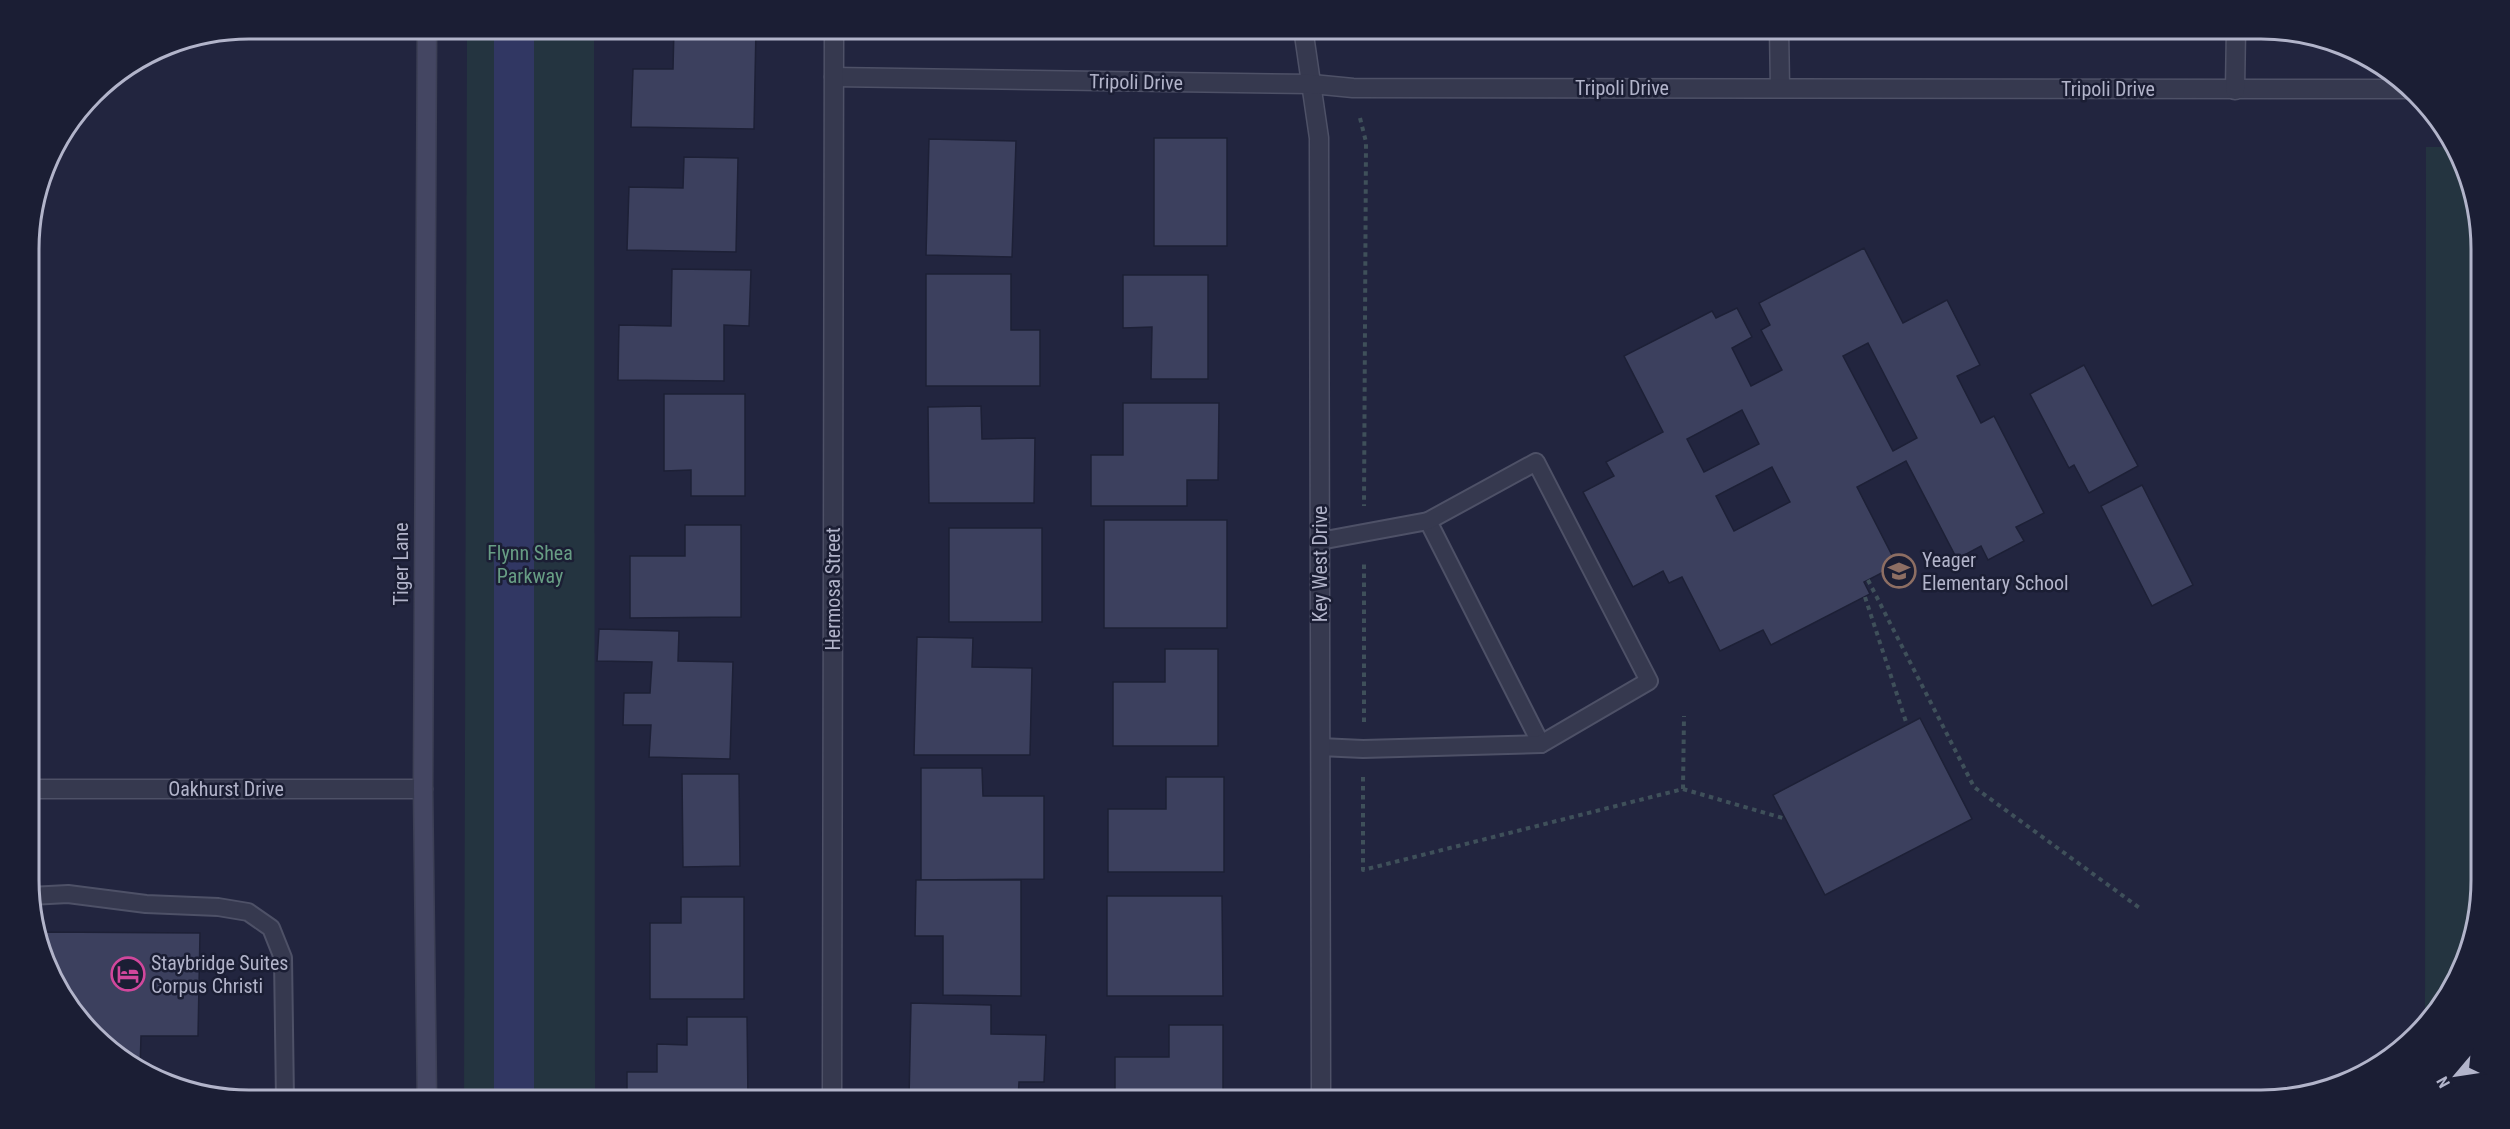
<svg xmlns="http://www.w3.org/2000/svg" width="2510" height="1129" viewBox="0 0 2510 1129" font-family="'Roboto Condensed',sans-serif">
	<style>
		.green { fill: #243440 }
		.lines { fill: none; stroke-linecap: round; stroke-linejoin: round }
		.canal { stroke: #313763; stroke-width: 40 }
		.building { fill: #3c405e; stroke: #1d2036; stroke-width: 1.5; fill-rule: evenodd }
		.lane-casing { stroke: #4e5167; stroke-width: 20 }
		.street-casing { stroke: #4e5167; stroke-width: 21 }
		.secondary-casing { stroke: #3c3f55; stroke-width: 21 }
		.path { stroke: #3f505a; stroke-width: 4; stroke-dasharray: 4.5 4.5; stroke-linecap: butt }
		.lane { stroke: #36394f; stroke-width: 16 }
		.street { stroke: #36394f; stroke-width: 18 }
		.secondary { stroke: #444662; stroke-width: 18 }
		.labels { text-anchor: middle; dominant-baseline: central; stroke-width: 5; stroke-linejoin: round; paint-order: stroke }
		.street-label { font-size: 20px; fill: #b2b4ca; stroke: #1b1e34 }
		.park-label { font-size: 20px; fill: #679d84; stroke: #1b1e34 }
		.poi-label { font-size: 20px; fill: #b2b4ca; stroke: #1b1e34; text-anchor: start }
		.rim { fill: none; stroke: #b2b4ca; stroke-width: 3 }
	</style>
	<rect width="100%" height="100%" fill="#22253f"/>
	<!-- green -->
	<g class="green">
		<path d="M467 29H594L595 1100H464Z"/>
		<path d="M2426 147H2455L2465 165 2480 221 2481 880 2465 965 2436 1014 2425 1024Z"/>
	</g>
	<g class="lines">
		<!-- canal -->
		<path class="canal" d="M514 1100V28"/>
	</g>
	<!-- building -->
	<g class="building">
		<path d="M674 28H756L754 129 631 127 633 69H673Z"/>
		<rect x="1154" y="138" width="73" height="108"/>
		<path d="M929 139 1016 141 1012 257 926 255Z"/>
		<path d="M684 157 738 158 736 252 627 250 629 187 683 188Z"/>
		<path d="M1864 248 1903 323 1947 300 1980 365 1957 376 1981 423 1994 416 2044 513 2016 527 2024 541 1988 560 1981 546 1957 559 1906 461 1857 487 1897 565 1864 582 1870 594 1771 645 1763 630 1720 651 1682 577 1669 583 1663 571 1633 587 1583 492 1614 476 1606 462 1663 432 1624 356 1712 311 1716 318 1737 308 1752 337 1732 348 1751 386 1782 370 1761 330 1770 325 1759 303ZM1868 343 1917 438 1893 451 1843 356ZM1742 410 1759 444 1704 472 1687 439ZM1772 467 1790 502 1734 531 1716 496Z"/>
		<path d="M672 269 751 270 749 326 724 325V381L618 380 619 325 671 326Z"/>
		<path d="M926 274H1011V330H1040V386H926Z"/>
		<path d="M1123 275H1208V379H1151L1152 327 1123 328Z"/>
		<path d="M2084 365 2138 466 2089 493 2074 465 2069 468 2030 394Z"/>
		<path d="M664 394H745V496H691V470L664 471Z"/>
		<path d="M1123 403H1219L1218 480H1187V506H1091V455H1123Z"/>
		<path d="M981 406 982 439 1035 438 1034 503H929L928 407Z"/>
		<path d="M2142 485 2193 585 2152 606 2101 506Z"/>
		<rect x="1104" y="520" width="123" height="108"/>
		<path d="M685 525H741V617L630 618V556H685Z"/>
		<rect x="949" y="528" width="93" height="94"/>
		<path d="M599 629 679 631 678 661 733 662 730 759 649 757 651 725H623L624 693H650L652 662 597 661Z"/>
		<path d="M917 637 973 638 972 667 1032 668 1030 755H914Z"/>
		<path d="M1165 649H1218V746H1113V682H1165Z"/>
		<path d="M1920 718 1972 819 1825 895 1773 795Z"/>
		<path d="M921 768H982L983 796H1044V879L921 880Z"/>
		<path d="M682 774H739L740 866 683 867Z"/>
		<path d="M1166 777H1224V872H1108V809H1166Z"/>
		<path d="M916 880H1021V996L943 995V936H915Z"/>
		<path d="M1107 896H1222L1223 996H1107Z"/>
		<path d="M681 897H744V999H650V923H681Z"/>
		<path d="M40 932 200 933 198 1036H141L140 1070 115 1055 74 1014Z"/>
		<path d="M911 1003 991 1005V1034L1046 1035 1044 1082H1019L1018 1100H909Z"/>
		<path d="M687 1017H747L748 1100H627V1072H657V1044L687 1045Z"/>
		<path d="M1169 1025H1223V1100H1115V1057H1169Z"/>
	</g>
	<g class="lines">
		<!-- lane casing -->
		<g class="lane-casing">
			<g id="lane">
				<path d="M1428 521 1541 744"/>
				<path d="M1320 541 1428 521 1536 462 1649 681 1541 744 1363 749 1320 747"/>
				<path d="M30 896 68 894 146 904 218 907 248 912 271 928 283 958 285 1100"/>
			</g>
		</g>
		<!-- street casing -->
		<g class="street-casing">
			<g id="street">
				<path d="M1303 28 1319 138 1321 1100"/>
				<path d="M1779 28 1780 88"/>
				<path d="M834 77 1312 84 1353 88 2411 89"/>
				<path d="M2235 90 2236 28"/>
				<path d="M30 789H423"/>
				<path d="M832 1100 834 28"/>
			</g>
		</g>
		<!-- secondary casing -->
		<g class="secondary-casing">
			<path id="secondary" d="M427 1100 423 789 427 28"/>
		</g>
		<!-- path -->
		<g class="path">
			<path d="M1360 118 1366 142 1364 506"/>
			<path d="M1868 580 1974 787 2141 909"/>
			<path d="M1865 597 1907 725"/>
			<path d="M1364 722V561"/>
			<path d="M1363 777V870L1683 789 1786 819"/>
			<path d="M1683 789 1684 716"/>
		</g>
		<!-- lane -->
		<use href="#lane" class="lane"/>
		<!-- street -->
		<use href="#street" class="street"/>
		<!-- secondary -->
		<use href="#secondary" class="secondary"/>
	</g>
	<!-- icons -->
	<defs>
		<g id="school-ring" transform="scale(1.725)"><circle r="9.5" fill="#1b1e34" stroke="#8d6e63" stroke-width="1.5"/><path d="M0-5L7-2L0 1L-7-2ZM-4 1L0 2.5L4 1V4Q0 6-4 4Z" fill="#8d6e63"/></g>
		<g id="hotel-ring" transform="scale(1.725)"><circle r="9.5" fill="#1b1e34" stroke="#d1479c" stroke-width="1.5"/><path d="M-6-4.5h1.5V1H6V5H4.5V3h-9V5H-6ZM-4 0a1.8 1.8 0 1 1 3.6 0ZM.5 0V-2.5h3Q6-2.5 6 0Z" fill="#d1479c"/></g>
	</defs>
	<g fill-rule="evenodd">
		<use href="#school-ring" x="1899" y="571"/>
		<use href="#hotel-ring" x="128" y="974"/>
	</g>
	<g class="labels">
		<!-- street labels -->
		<g class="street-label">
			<text transform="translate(1136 82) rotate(1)">Tripoli Drive</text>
			<text x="1622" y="88">Tripoli Drive</text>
			<text x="2108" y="89">Tripoli Drive</text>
			<text transform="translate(401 564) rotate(-90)">Tiger Lane</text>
			<text transform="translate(1320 564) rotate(-90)">Key West Drive</text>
			<text transform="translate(833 589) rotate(-90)">Hermosa Street</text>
			<text x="226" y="789">Oakhurst Drive</text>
		</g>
		<!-- park labels -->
		<g class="park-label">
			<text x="530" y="553">Flynn Shea<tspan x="530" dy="23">Parkway</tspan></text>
		</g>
		<!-- poi labels -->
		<g class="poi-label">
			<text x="1922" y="560">Yeager<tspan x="1922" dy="23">Elementary School</tspan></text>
			<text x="151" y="963">Staybridge Suites<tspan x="151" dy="23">Corpus Christi</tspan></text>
		</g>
	</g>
	<!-- crop -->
	<path d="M0 0H2510V1129H0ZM249 39H2261A210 210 0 0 1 2471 249V880A210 210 0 0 1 2261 1090H249A210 210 0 0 1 39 880V249A210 210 0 0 1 249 39Z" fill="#1b1e34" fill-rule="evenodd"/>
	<path class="rim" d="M249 39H2261A210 210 0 0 1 2471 249V880A210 210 0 0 1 2261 1090H249A210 210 0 0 1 39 880V249A210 210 0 0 1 249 39Z"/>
	<!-- north arrow -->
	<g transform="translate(2456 1075) rotate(241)" stroke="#1b1e34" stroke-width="4.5" paint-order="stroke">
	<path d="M0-4.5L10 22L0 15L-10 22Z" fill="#b2b4ca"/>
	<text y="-9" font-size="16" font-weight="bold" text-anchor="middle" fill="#b2b4ca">N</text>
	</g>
</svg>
